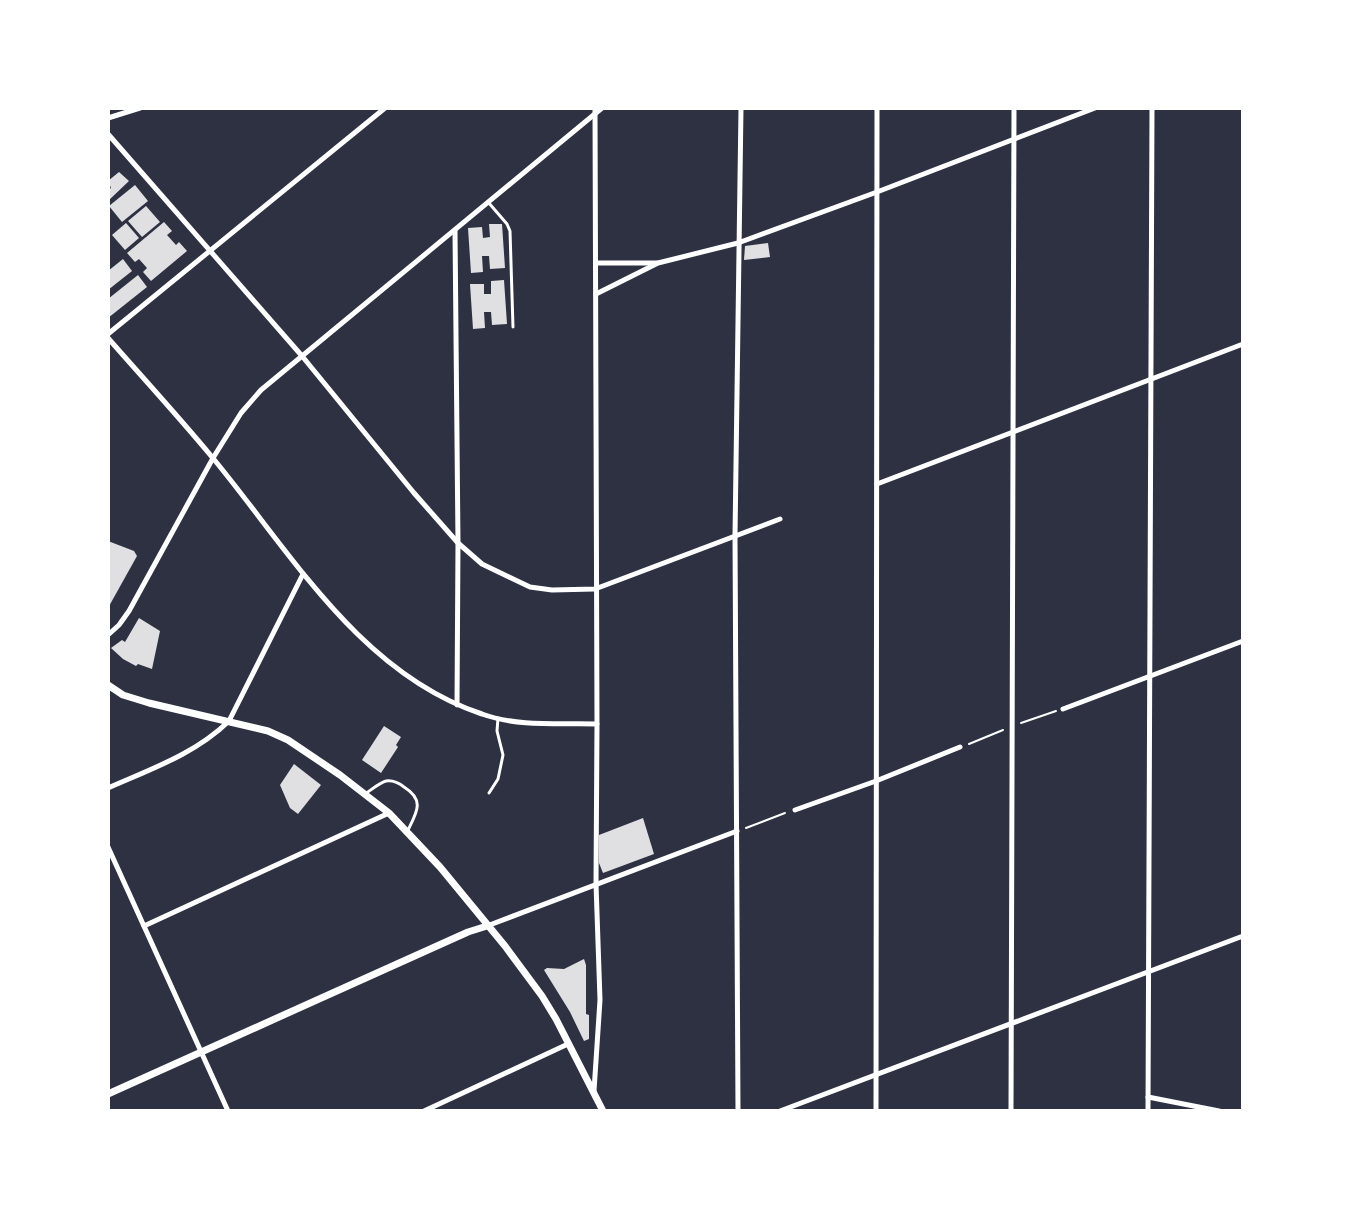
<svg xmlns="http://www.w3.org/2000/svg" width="1351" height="1219" viewBox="0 0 1351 1219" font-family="'Nunito Sans',sans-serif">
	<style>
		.building { fill: #e0e0e3 }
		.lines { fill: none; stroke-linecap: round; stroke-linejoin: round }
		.path { stroke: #fff; stroke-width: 2 }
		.service { stroke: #fff; stroke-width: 3 }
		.minor { stroke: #fff; stroke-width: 5 }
		.tertiary { stroke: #fff; stroke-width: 7 }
	</style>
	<rect width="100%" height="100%" fill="#2d3142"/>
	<!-- building -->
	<g class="building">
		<path d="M119 172 129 181 108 201V190L111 188 108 181Z"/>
		<path d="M135 185 148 201 122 222 109 206Z"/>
		<path d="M146 206 160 222 142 237 128 221Z"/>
		<path d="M164 222 172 231 167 235 176 245 179 242 187 251 151 281 143 272 147 268 139 259 135 262 127 253Z"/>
		<path d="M126 223 139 238 125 250 112 235Z"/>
		<path d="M489 224H502L505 268 490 269 489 256H482L483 272 471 273 468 228 482 227 483 238 490 237Z"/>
		<path d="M768 243 770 257 744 260 745 246Z"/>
		<path d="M123 259 132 271 108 290V271Z"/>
		<path d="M138 275 147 287 108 318V299Z"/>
		<path d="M504 280 507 324 492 325 491 312H484L485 328 473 329 470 284H484V294H491V281Z"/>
		<path d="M108 541 134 551 137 556 108 608Z"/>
		<path d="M139 618 160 631 152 669 138 664 136 666 123 659 111 648 122 640 125 642Z"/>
		<path d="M384 726 401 737 396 745 398 747 381 773 362 760Z"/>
		<path d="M294 764 321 785 298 814 290 808 280 785Z"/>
		<path d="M643 818 654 854 603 873 599 863V835Z"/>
		<path d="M584 959 586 965V1014L589 1015V1039L584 1041 570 1012 544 970 547 968 564 969Z"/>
	</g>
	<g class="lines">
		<!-- path -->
		<g class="path">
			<path d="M1021 723 1056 711"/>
			<path d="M969 744 1003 730"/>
			<path d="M746 828 785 813"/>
		</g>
		<!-- service -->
		<g class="service">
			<path d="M488 202 507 224 510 231 513 327"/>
			<path d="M489 793 498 779 503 755 497 731 498 718"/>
			<path d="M365 794C371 790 379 783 386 781 393 780 399 783 404 787 425 800 417 812 408 830"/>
		</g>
		<!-- minor -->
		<g class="minor">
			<path d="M108 118 140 108"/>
			<path d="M108 134 302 356 414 493 458 543 482 564 530 587 552 590 595 589 780 519"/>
			<path d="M455 231 458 543 457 705"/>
			<path d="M596 263H657"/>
			<path d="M596 294 658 263 738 243 877 192 1095 108"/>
			<path d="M108 334 385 108"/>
			<path d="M108 338C143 378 179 417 212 457 290 551 360 674 482 714 518 727 559 723 597 724"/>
			<path d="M877 484 1243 344"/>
			<path d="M108 635 119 625 129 611 213 458 241 413 261 390 602 108"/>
			<path d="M1063 709 1243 641"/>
			<path d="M108 788C151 769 195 754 229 721L303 574"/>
			<path d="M795 810 876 781 960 747"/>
			<path d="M108 847 228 1111"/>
			<path d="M144 926 389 813"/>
			<path d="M487 926 737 831"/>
			<path d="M594 1091 600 1000 596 884 597 724 595 108"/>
			<path d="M1148 1097 1219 1111"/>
			<path d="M424 1111 568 1044"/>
			<path d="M738 1111 735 536 741 108"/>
			<path d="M780 1111 1243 936"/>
			<path d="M876 1111 877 108"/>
			<path d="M1011 1111 1014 108"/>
			<path d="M1148 1111 1152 108"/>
		</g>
		<!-- tertiary -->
		<g class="tertiary">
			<path d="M108 685 123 695 149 703 268 731 288 740 340 775 389 813 440 867 505 946 542 996 556 1019 603 1111"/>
			<path d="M108 1094 468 932 487 926"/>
		</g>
	</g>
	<!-- border -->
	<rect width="1351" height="1219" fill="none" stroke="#ffffff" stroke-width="220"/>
</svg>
